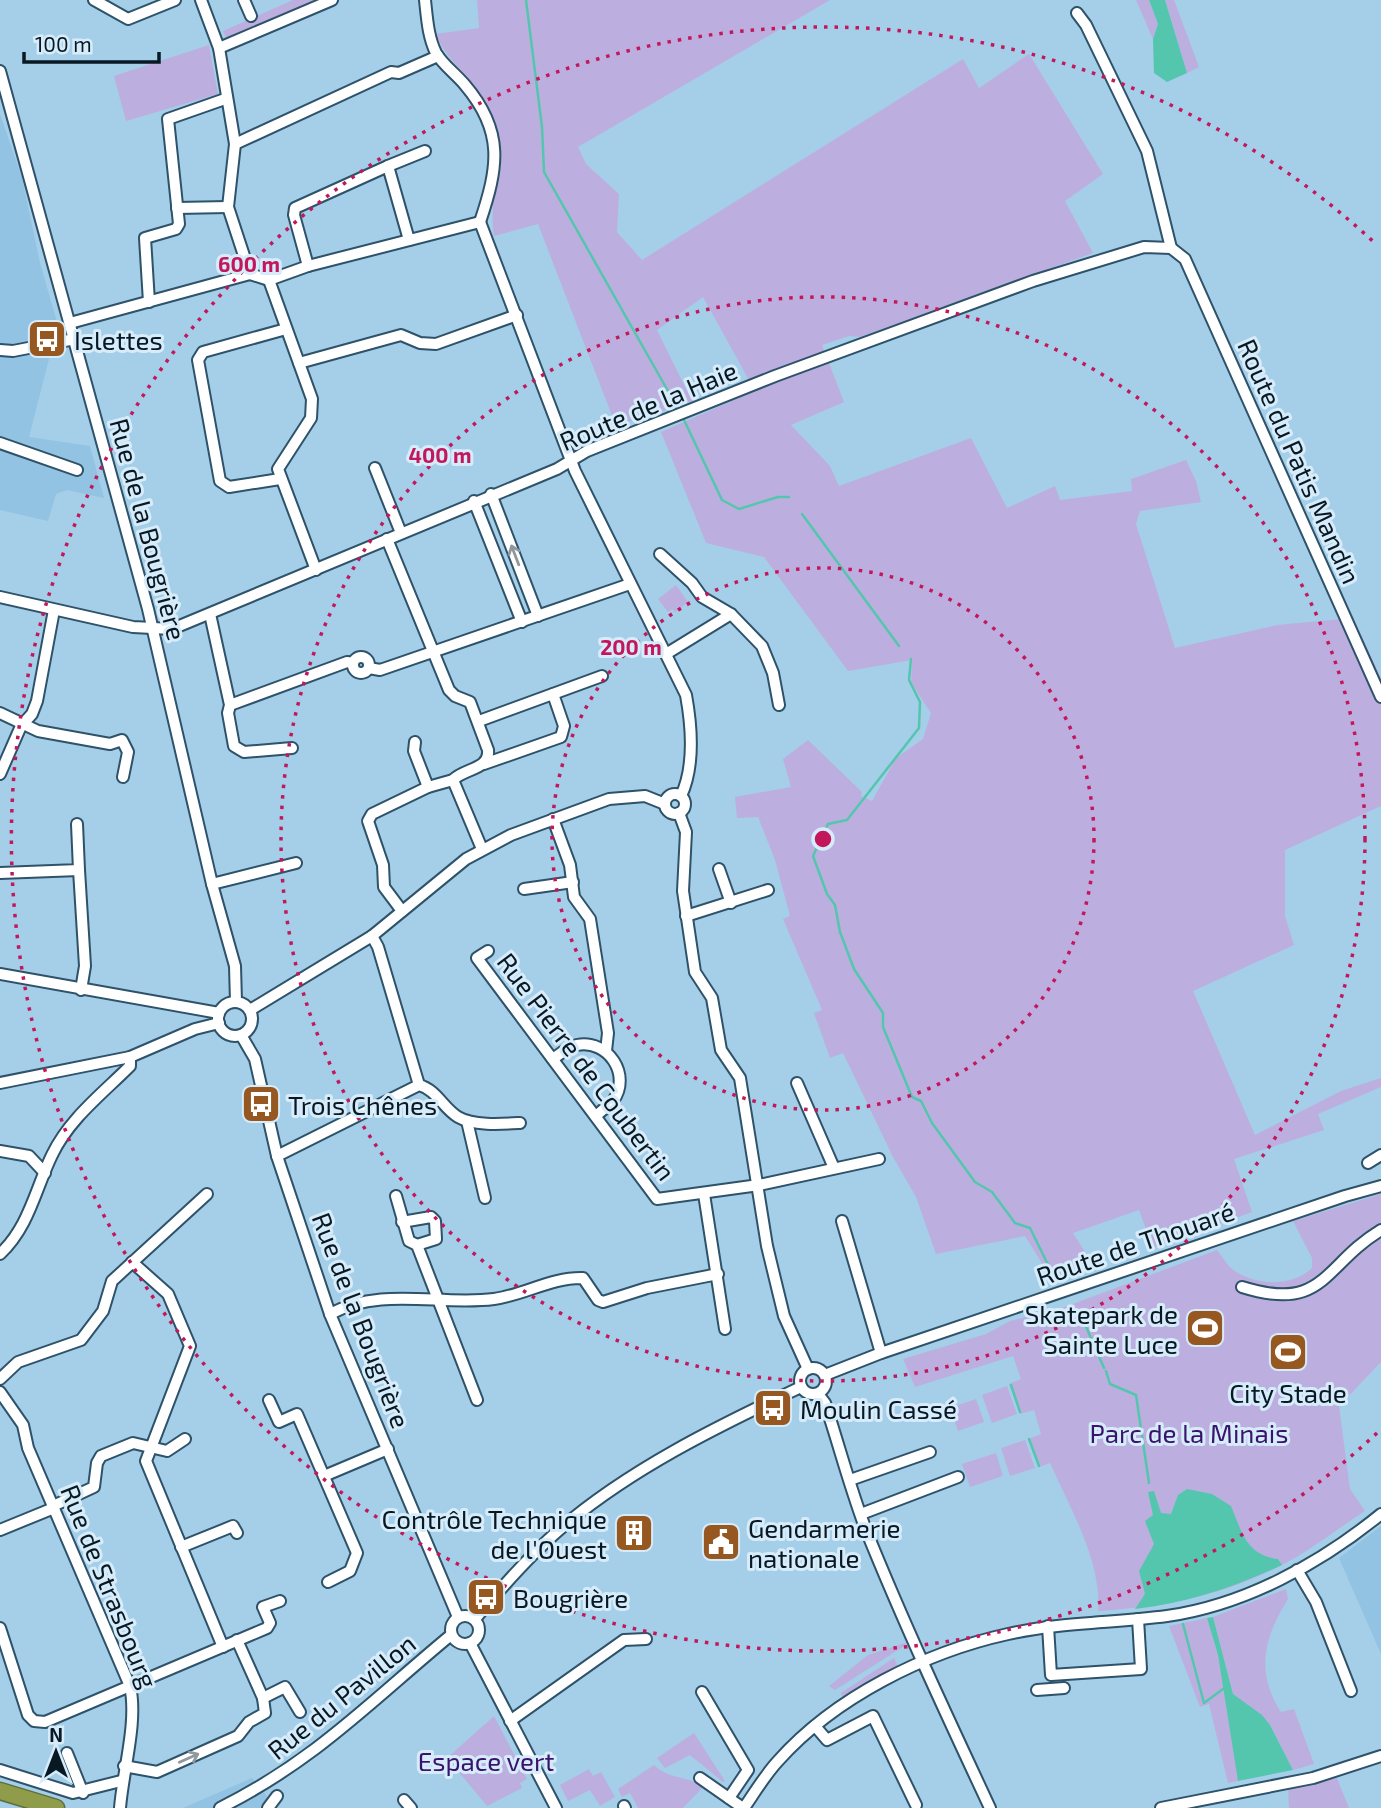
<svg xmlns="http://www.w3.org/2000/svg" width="1381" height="1808" viewBox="0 0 1381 1808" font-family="'Exo 2',sans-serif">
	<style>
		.built { fill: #92c3e2 }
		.green { fill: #bcafdf }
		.water { fill: #54c6ae }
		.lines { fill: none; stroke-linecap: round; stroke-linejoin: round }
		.stream { stroke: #54c6ae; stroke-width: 2.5 }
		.minor-casing { stroke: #2d5269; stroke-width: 14 }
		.highway-casing { stroke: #606e3c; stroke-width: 19 }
		.minor { stroke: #fff; stroke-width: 10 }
		.highway { stroke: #8f9c4a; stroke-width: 16 }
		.oneway { stroke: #90989c }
		.ring { fill: none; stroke: #c2185b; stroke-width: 3.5; stroke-dasharray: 3.5 7 }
		.labels { text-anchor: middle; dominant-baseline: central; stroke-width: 6; stroke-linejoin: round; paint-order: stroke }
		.poi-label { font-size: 26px; fill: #091923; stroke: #d7ecfa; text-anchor: start }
		.street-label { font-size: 26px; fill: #091923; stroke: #d7ecfa }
		.park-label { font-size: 26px; fill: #3a146c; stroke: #d7ecfa }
		.centre { fill: #c2185b; stroke: #d7ecfa; stroke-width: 3.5 }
		.ring-label { font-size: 21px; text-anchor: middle; font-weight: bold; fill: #c2185b; stroke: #d7ecfa; stroke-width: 6; stroke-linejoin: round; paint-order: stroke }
	</style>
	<rect width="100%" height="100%" fill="#a5cee9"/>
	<!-- built -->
	<g class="built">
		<path d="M0 114 22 178 40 263 66 353 50 355 29 437 90 446 104 498 67 490 56 494 48 521 0 510Z"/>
		<path d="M1381 1526V1654L1339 1558Z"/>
		<path d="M252 1778 277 1808H183Z"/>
	</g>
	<!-- green -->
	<g class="green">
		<path d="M293 0H318L227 40 223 31Z"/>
		<path d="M477 0H830L578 147 586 164 619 194 617 232 642 260 963 59 979 88 1029 54 1103 174 1065 201 1093 253 860 337 849 336 822 345 844 402 791 425 830 466 839 486 971 438 1007 508 1055 486 1060 500 1132 491 1131 479 1186 460 1196 481 1201 502 1140 511 1136 524 1175 648 1277 625 1353 618 1381 678V806L1285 850V916L1294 945 1193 991 1255 1135 1341 1091 1381 1078V1087L1318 1114 1324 1130 1234 1159 1252 1212 1153 1248 1139 1210 1073 1233 1096 1269 1053 1281 1025 1236 936 1254 916 1197 893 1157 843 1053 830 1058 814 1013 822 1010 783 919 790 916 775 860 758 817 737 818 735 797 791 787 783 759 808 740 862 792 861 796 872 801 896 758 923 739 931 713 911 683 912 660 848 671 764 557 706 543 661 432 755 391 703 297 657 330 692 401 616 426 538 224 494 236C488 198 504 156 492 118 481 84 449 65 435 34L479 28Z"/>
		<path d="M1136 0H1149L1158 24 1153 39Z"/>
		<path d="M1165 0H1174L1199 67 1187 73Z"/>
		<path d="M209 45 218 94 126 121 114 76Z"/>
		<path d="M676 585 688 602 675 612 672 609 668 612 658 599Z"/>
		<path d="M1381 1194V1362L1339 1406 1350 1489 1365 1511C1337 1529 1310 1551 1280 1566 1222 1596 1162 1607 1098 1611 1102 1562 1070 1508 1050 1463L1039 1467 1028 1439 1041 1434 1034 1410 1020 1414 1009 1384 1021 1379 1013 1356 915 1387 903 1359 986 1334 1010 1321 1062 1308 1217 1250C1222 1256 1228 1267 1235 1271 1258 1286 1292 1287 1312 1268V1258L1293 1221Z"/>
		<path d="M1007 1386 1017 1414 992 1423 982 1395Z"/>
		<path d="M976 1399 984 1422 958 1431 950 1408Z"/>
		<path d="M1025 1440 1035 1468 1010 1476 1001 1448Z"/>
		<path d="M996 1453 1003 1476 970 1487 962 1464Z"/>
		<path d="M1286 1589 1288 1599C1264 1637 1255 1672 1281 1712L1294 1709 1314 1764 1293 1770 1270 1725 1233 1694 1213 1617Z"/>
		<path d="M1207 1618 1218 1655 1239 1775 1238 1781 1228 1783 1209 1704 1200 1707 1169 1626Z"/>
		<path d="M905 1643 906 1645 835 1690 829 1686 868 1655Z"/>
		<path d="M894 1658 898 1667 843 1698 841 1693Z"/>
		<path d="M494 1716 527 1779 520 1783 522 1788 487 1806 447 1758Z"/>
		<path d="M694 1733 725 1781 723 1782 690 1755 665 1768 657 1758Z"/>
		<path d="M654 1765C669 1780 687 1775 703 1787L683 1808H638L630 1793 622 1797 618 1789Z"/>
		<path d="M589 1769 593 1776 601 1772 615 1797 600 1806 590 1790 568 1801 560 1785Z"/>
		<path d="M1336 1776 1349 1808H1289L1288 1788Z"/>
	</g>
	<!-- water -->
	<g class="water">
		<path d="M1149 0H1165L1187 73 1167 82 1154 73 1153 39 1158 24Z"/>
		<path d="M1187 1489 1212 1494 1231 1506C1242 1532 1246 1555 1278 1559L1282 1565C1235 1587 1187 1603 1135 1609L1145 1594 1139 1571 1154 1544 1145 1521 1153 1515 1148 1492 1154 1491 1161 1513 1171 1514 1178 1495Z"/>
		<path d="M1213 1617 1233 1694 1262 1715 1270 1725 1293 1770 1238 1781 1218 1655 1207 1618Z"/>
	</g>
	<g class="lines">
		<!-- stream -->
		<g class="stream">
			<path d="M526 0 542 127 544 172 677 407"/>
			<path d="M684 420 722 500 739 509 778 497H789"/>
			<path d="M802 514 899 646"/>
			<path d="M911 659 909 680 920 702 919 728 847 820 828 824 813 856 827 894 835 905 840 932 854 969 883 1013V1027L912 1097 921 1101 932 1123 975 1182 992 1192 1015 1223 1030 1228 1055 1279"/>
			<path d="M1081 1315 1104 1368"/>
			<path d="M1106 1371 1110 1384 1136 1395 1149 1483"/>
			<path d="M1011 1385 1020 1412"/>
			<path d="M1029 1439 1039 1466"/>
			<path d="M1183 1624 1204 1703 1223 1689"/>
		</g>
		<!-- minor casing -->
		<g class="minor-casing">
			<g id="minor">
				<path d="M94 0 128 19 175 0"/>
				<path d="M201 0 219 48 235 144 228 207 250 274"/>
				<path d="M244 0 251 16"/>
				<path d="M425 0C427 18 428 37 436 53 443 65 456 74 465 85 505 132 498 168 480 222"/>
				<path d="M1077 13 1086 25 1147 151 1171 248"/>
				<path d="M219 48 332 0"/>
				<path d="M0 71 148 609 212 884 235 966 236 1002"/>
				<path d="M235 144 391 72 399 73 438 56"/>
				<path d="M388 166 425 151"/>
				<path d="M177 208 228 207"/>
				<path d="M480 222 575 471 686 695C692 728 695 766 681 796"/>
				<path d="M308 266 294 215 295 208 388 166 409 240"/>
				<path d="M269 280 312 399 311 418 278 469 316 570"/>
				<path d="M149 302 145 238 176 229 179 224 168 119 225 99"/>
				<path d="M70 323 250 274 269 280 308 266 480 222"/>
				<path d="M0 350 13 351 75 339"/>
				<path d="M299 363 401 335 420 343 436 344 517 315"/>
				<path d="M0 443 77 470"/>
				<path d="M375 468 401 533"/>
				<path d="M280 479 229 487 220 481 198 360 203 352 286 329"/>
				<path d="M491 494 538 616"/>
				<path d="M474 501 522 622"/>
				<path d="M387 539 449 690 455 696 470 702 488 750C490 770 464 768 453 780L482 849"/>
				<path d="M660 554 692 583 702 597 731 614 762 646 773 673 779 705"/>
				<path d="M0 597 133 627 172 629 557 469 587 451 775 376 1033 281 1144 247 1171 248 1185 259 1381 697"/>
				<path d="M210 614 230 705 228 713 234 746 244 752 292 748"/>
				<path d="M666 654 731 614"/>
				<circle cx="361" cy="665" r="8"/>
				<path d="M369 668 380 670 630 584"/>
				<path d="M230 705 347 662 353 663"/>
				<path d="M0 713 38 731 110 744 122 740 128 752 123 777"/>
				<path d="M479 721 602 676"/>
				<path d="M415 742 414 751 428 787"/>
				<path d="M484 764 561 737 564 726 553 694"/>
				<path d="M0 774 21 726 32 714 37 701 54 610"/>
				<circle cx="675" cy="804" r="10"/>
				<path d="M679 813 686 832 683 891 695 972 712 998 721 1050 740 1078 767 1246 784 1316 808 1369"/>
				<path d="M553 819 570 865 574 897 590 919 608 1033 606 1051"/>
				<path d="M719 869 731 903"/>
				<path d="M79 870 85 966 81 990"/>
				<path d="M0 873 79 870 77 824"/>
				<path d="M212 884 296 863"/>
				<path d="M524 889 573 882"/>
				<path d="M402 911 384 887 383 865 368 821 372 814 428 787 453 780"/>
				<path d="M686 916 768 890"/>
				<path d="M372 936 378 947 419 1085"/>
				<path d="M488 951 477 958 657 1199 759 1185 879 1159"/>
				<path d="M0 974 219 1013"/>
				<circle cx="235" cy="1019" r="17"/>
				<path d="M250 1010 372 936 466 859 511 835 609 799 645 796 665 804"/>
				<path d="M241 1035 255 1059 277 1156 330 1314 458 1617"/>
				<path d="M553 1059C561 1053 568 1047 577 1045 608 1039 632 1075 613 1101 608 1106 601 1111 596 1116"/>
				<path d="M0 1083 130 1057 195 1029 219 1023"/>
				<path d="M797 1083 834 1168"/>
				<path d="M467 1121 485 1198"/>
				<path d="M0 1151 29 1156 45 1173"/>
				<path d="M277 1156 419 1085C437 1090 443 1108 458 1117 473 1126 502 1124 520 1123"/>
				<path d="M1368 1163 1381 1155"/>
				<path d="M704 1194 725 1329"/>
				<path d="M396 1196 409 1241 417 1245 477 1400"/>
				<path d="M842 1221 881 1353"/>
				<path d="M402 1222 431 1217 435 1221 436 1239 417 1245"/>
				<path d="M0 1254C29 1227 35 1190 52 1155 69 1119 103 1093 130 1066V1057"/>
				<path d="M132 1262 168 1294 190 1346 146 1461 223 1647"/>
				<path d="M1242 1287C1325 1313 1323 1265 1381 1230"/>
				<path d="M330 1314C381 1286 440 1306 494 1299 524 1295 552 1277 583 1278L598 1300 603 1302 647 1288 718 1274"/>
				<circle cx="813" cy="1381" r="13"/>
				<path d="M825 1375 881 1353 1345 1196 1381 1186"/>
				<path d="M0 1379 18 1362 81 1340 103 1311 112 1281 207 1194"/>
				<path d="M0 1392 23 1425 28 1448 130 1686C138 1722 123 1770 120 1808"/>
				<path d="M818 1394 825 1403C839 1445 850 1488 866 1530 904 1624 947 1716 990 1808"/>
				<path d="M269 1400 279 1422 297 1414 357 1553 350 1571 328 1582"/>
				<path d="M324 1476 388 1449"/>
				<path d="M850 1480 930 1452"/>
				<path d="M53 1506 94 1487 97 1463 101 1456 133 1443 167 1451 185 1439"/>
				<path d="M861 1514 958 1477"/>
				<path d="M0 1530 54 1508"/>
				<path d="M181 1547 233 1526 237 1533"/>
				<path d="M1297 1570 1316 1602 1351 1691"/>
				<circle cx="465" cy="1630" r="14"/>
				<path d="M475 1619C501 1588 528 1557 559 1530 628 1470 718 1426 801 1387"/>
				<path d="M1048 1626 1051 1675 1141 1669 1138 1619"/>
				<path d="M0 1628 28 1715 34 1721 45 1722 267 1628 270 1623 263 1607 280 1601"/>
				<path d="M470 1643 556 1808"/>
				<path d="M1037 1690 1064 1688"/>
				<path d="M702 1692 748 1770 729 1798"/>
				<path d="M263 1698 285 1687 300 1712"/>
				<path d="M510 1721 624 1640 646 1639"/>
				<path d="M815 1726 827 1740 873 1716 916 1805"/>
				<path d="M67 1753 83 1793"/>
				<path d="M124 1766 157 1772 238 1736 249 1722 265 1713 263 1698 237 1640"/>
				<path d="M0 1770 73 1793 121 1781"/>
				<path d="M700 1778 743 1808"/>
				<path d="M404 1800 411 1808"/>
				<path d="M624 1806 625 1808"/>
				<path d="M220 1808C316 1760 371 1701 451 1635"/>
				<path d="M268 1808 277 1796"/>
				<path d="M744 1808C755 1792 765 1775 778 1761 835 1697 926 1652 1008 1634 1061 1622 1114 1623 1167 1616 1245 1605 1321 1563 1381 1514"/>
				<path d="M1161 1808 1313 1778 1381 1756"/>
			</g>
		</g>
		<!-- highway casing -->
		<g class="highway-casing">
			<path id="highway" d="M0 1791 56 1808"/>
		</g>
		<!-- minor -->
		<use href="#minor" class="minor"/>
		<!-- highway -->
		<use href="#highway" class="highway"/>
	</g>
	<!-- one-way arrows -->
	<defs><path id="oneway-shaft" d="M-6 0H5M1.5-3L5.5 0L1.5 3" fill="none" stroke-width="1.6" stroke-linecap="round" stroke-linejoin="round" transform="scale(1.75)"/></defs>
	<g class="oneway">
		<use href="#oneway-shaft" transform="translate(515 555) rotate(-111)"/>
		<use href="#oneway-shaft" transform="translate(189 1758) rotate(-24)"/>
	</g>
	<!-- distance rings -->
	<g class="ring">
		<circle cx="823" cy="839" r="271"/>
		<circle cx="823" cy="839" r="542"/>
		<path d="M1377 1433A812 812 0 1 1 1377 245"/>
	</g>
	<!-- icons -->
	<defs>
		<g id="bus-square" transform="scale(2.0125)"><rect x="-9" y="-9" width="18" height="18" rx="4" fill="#975720" stroke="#d7ecfa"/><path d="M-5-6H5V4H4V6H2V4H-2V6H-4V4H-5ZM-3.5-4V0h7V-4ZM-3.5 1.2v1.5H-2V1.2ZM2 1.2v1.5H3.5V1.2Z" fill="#fff"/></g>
		<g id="stadium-square" transform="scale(2.0125)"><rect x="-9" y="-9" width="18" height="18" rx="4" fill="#975720" stroke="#d7ecfa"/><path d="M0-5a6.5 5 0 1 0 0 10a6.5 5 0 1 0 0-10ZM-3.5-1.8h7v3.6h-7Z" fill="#fff"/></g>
		<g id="building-square" transform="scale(2.0125)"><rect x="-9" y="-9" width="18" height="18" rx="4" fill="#975720" stroke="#d7ecfa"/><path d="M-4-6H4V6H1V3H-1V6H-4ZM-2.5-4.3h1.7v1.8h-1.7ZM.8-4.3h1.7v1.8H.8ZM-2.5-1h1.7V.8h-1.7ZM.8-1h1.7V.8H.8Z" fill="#fff"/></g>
		<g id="civic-square" transform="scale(2.0125)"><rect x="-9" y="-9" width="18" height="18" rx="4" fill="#975720" stroke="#d7ecfa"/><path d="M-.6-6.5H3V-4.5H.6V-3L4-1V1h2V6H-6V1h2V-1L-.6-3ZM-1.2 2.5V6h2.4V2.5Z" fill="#fff"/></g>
	</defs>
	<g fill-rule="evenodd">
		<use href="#bus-square" x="47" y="339"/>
		<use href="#bus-square" x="261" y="1104"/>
		<use href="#stadium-square" x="1205" y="1328"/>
		<use href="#stadium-square" x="1288" y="1352"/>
		<use href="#bus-square" x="773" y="1408"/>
		<use href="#building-square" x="634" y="1533"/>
		<use href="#civic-square" x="721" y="1542"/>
		<use href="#bus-square" x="486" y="1597"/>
	</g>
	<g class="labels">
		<!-- poi labels -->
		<g class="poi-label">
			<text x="74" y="339">Islettes</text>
			<text x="288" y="1104">Trois Chênes</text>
			<text x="1178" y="1313" text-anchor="end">Skatepark de<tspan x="1178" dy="30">Sainte Luce</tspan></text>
			<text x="1288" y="1392" text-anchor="middle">City Stade</text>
			<text x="800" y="1408">Moulin Cassé</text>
			<text x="607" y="1518" text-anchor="end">Contrôle Technique<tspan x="607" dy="30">de l'Ouest</tspan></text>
			<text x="748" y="1527">Gendarmerie<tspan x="748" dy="30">nationale</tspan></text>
			<text x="513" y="1597">Bougrière</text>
		</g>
		<!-- street labels -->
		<g class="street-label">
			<text transform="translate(648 405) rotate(-23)">Route de la Haie</text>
			<text transform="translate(1300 461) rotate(66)">Route du Patis Mandin</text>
			<text transform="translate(149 529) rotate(75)">Rue de la Bougrière</text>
			<text transform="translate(587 1066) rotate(53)">Rue Pierre de Coubertin</text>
			<text transform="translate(1135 1243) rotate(-19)">Route de Thouaré</text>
			<text transform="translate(362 1320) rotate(69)">Rue de la Bougrière</text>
			<text transform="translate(110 1586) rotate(68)">Rue de Strasbourg</text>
			<text transform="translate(341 1696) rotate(-39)">Rue du Pavillon</text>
		</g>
		<!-- park labels -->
		<g class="park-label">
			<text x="1189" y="1432">Parc de la Minais</text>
			<text x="486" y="1760">Espace vert</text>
		</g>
	</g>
	<circle cx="823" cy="839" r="10" class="centre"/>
	<g class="ring-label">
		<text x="249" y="272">600 m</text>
		<text x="440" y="463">400 m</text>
		<text x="631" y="655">200 m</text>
	</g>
	<!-- north arrow -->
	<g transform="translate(56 1752)" stroke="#d7ecfa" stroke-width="5" paint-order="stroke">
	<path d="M0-5L12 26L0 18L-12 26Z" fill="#091923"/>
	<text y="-10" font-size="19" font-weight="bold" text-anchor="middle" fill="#091923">N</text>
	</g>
	<!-- scale -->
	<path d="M24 52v10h135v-10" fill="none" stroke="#091923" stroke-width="3.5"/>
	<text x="35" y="52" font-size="21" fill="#091923" stroke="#d7ecfa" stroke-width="5" paint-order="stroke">100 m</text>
</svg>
